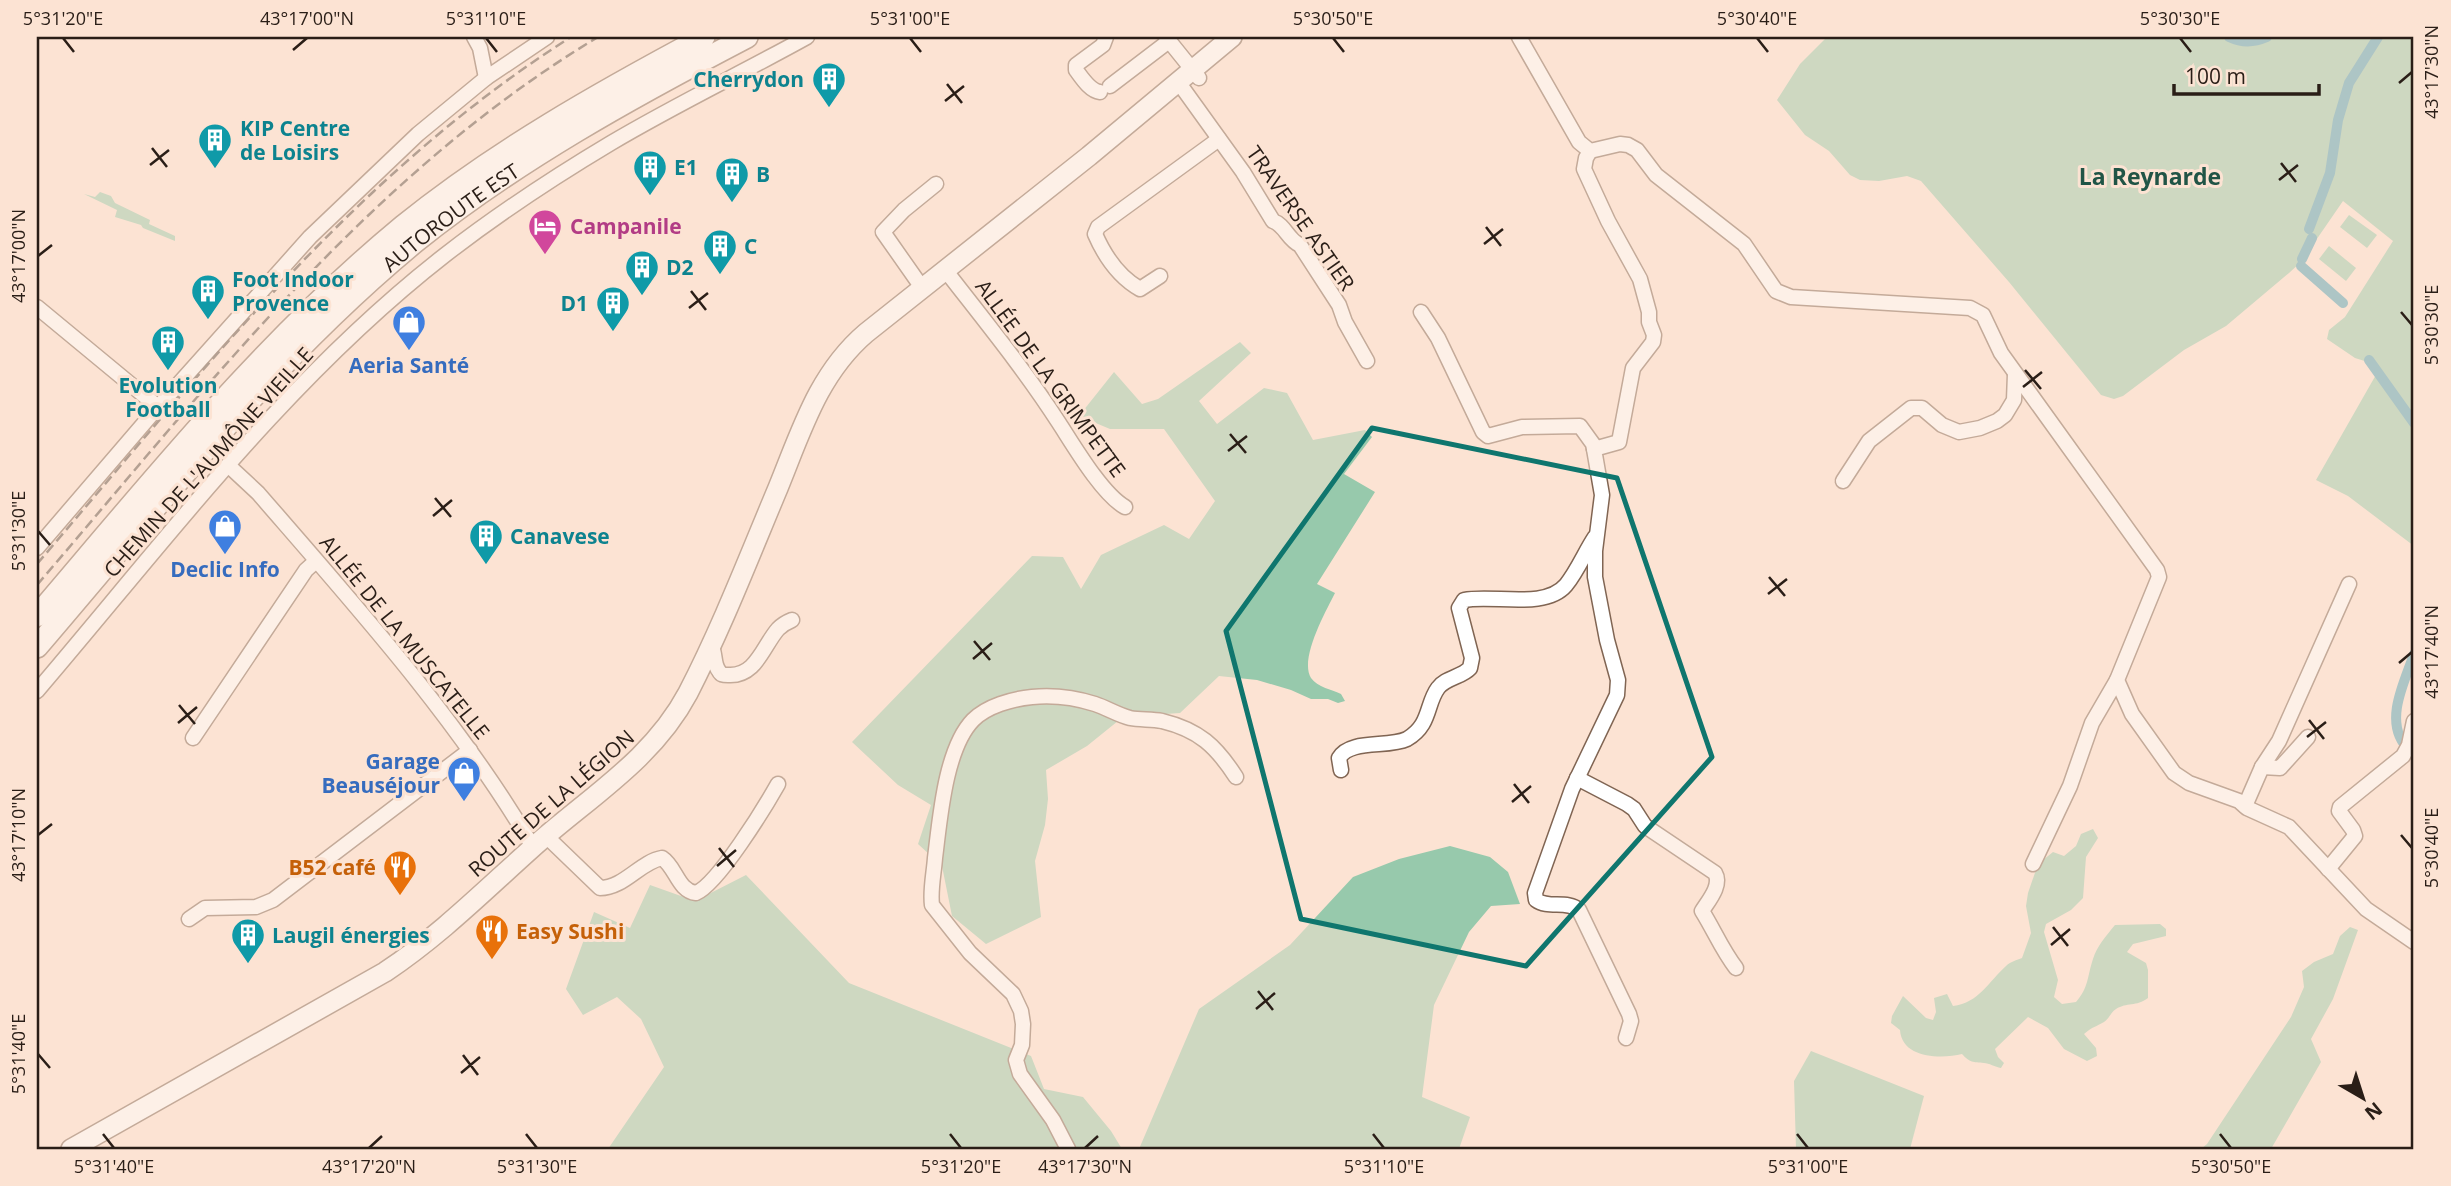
<svg xmlns="http://www.w3.org/2000/svg" width="2451" height="1186" viewBox="0 0 2451 1186" font-family="'Open Sans',sans-serif">
	<style>
		.green { fill: #97c9ac }
		.lines { fill: none; stroke-linecap: round; stroke-linejoin: round }
		.canal { stroke: #4f9fb3; stroke-width: 10 }
		.minor-casing { stroke: #806553; stroke-width: 17 }
		.major-casing { stroke: #806553; stroke-width: 22 }
		.highway-casing { stroke: #806553; stroke-width: 24 }
		.minor { stroke: #fff; stroke-width: 14 }
		.major { stroke: #fff; stroke-width: 19 }
		.highway { stroke: #fff; stroke-width: 21 }
		.rail { stroke: #5d4e44; stroke-width: 2.5; stroke-dasharray: 10 5; stroke-linecap: butt }
		.marked { fill: none; stroke: #0f766e; stroke-width: 5; stroke-linejoin: round }
		.ticks { fill: none; stroke: #2a1e17; stroke-width: 2.5 }
		.labels { text-anchor: middle; dominant-baseline: central; stroke-width: 6; stroke-linejoin: round; paint-order: stroke }
		.culture-label { font-size: 21px; font-weight: bold; fill: #0d838f; stroke: #fce3d3; text-anchor: start }
		.street-label { font-size: 21px; fill: #2a1e17; stroke: #fce3d3 }
		.hotel-label { font-size: 21px; font-weight: bold; fill: #b23c85; stroke: #fce3d3; text-anchor: start }
		.shop-label { font-size: 21px; font-weight: bold; fill: #366cbe; stroke: #fce3d3 }
		.food-label { font-size: 21px; font-weight: bold; fill: #c56008; stroke: #fce3d3; text-anchor: end }
		.neighbourhood-label { font-size: 23px; font-weight: bold; fill: #215446; stroke: #fce3d3 }
		.neatline { fill: none; stroke: #2a1e17; stroke-width: 2.5 }
		.ticks-label { font-size: 18px; text-anchor: middle; fill: #2a1e17 }
	</style>
	<rect width="100%" height="100%" fill="#fce3d3"/>
	<!-- green -->
	<g class="green">
		<path d="M1827 37H2414V546L2348 496 2316 480 2377 373 2374 364 2355 358 2327 339 2329 330 2345 317 2393 241 2343 201 2301 262 2289 273 2226 326 2184 350 2123 396 2114 399 2101 395 2009 282 1921 181 1907 176 1879 181 1860 180 1850 175 1829 151 1805 135 1777 100 1800 64Z"/>
		<path d="M100 192 111 196 115 203 150 220 149 224 175 236V241L143 228 141 225 115 217 117 210 84 194 95 197Z"/>
		<path d="M2349 215 2377 235 2367 248 2340 227Z"/>
		<path d="M2329 246 2356 268 2346 281 2319 259Z"/>
		<path d="M1240 342 1251 353 1199 401 1217 424 1264 388 1287 393 1313 440 1365 430 1372 437 1344 474 1375 492 1317 584 1335 593C1326 611 1299 659 1311 678 1317 687 1333 690 1341 694L1345 701 1338 703 1328 699H1311L1291 690 1257 680 1219 676 1180 713 1137 716 1118 721 1087 746 1046 770 1048 799 1045 825 1035 861 1041 917 986 944 952 916 942 866 918 844 931 805 898 785 852 742 1032 556 1063 557 1081 589 1101 555 1164 525 1189 539 1215 501 1164 429H1110L1079 416 1114 372 1142 404 1158 399Z"/>
		<path d="M2093 829 2098 838 2086 857 2083 898 2071 910 2046 924 2044 932 2058 980 2054 997 2062 1004 2076 1002C2089 987 2087 977 2093 959 2097 946 2106 936 2115 925L2160 924 2166 929V936L2133 944 2127 952 2146 963 2148 970V998C2136 1007 2127 1002 2116 1009 2111 1012 2109 1019 2104 1022 2096 1027 2093 1026 2084 1034L2096 1048 2097 1056 2087 1061 2064 1049 2048 1028 2028 1017 1995 1049 1998 1057 2004 1063 2001 1068C1995 1067 1989 1063 1984 1063 1973 1062 1970 1063 1962 1054 1942 1059 1902 1059 1900 1030L1891 1023 1892 1016 1903 996 1926 1018 1933 1020 1936 1012 1934 998 1947 994 1953 1006C1979 1003 1989 981 2006 966 2010 962 2017 960 2022 958L2031 933 2026 906 2028 893 2038 864 2053 852 2064 856 2076 846 2081 834Z"/>
		<path d="M1450 846 1490 857 1508 872 1520 904 1491 906 1469 932 1434 1005 1422 1097 1470 1117 1459 1149H1139L1199 1009 1290 945 1353 877 1399 859Z"/>
		<path d="M746 875 849 983 1031 1056 1044 1089 1083 1097 1111 1131 1122 1149H608L664 1067 641 1019 617 997 583 1015 566 989 594 912 630 928 650 885 695 901Z"/>
		<path d="M2350 927 2358 930 2333 999 2311 1039 2321 1062 2271 1149H2201L2207 1144 2291 1017 2304 987 2302 971 2314 962 2333 954 2340 936Z"/>
		<path d="M1811 1051 1924 1096 1910 1149H1796L1794 1081Z"/>
	</g>
	<g class="lines">
		<!-- canal -->
		<g class="canal">
			<path d="M2229 37C2242 43 2253 43 2267 37"/>
			<path d="M2309 229 2330 173 2338 120 2349 83 2378 37"/>
			<path d="M2302 259 2312 238"/>
			<path d="M2301 266 2343 303"/>
			<path d="M2369 360 2414 423"/>
			<path d="M2404 744C2385 718 2405 681 2414 654"/>
		</g>
		<!-- minor casing -->
		<g class="minor-casing">
			<g id="minor">
				<path d="M474 37 480 48 486 78"/>
				<path d="M1166 37 1199 78"/>
				<path d="M1519 37 1579 142 1590 151 1620 144 1628 145 1637 150 1656 175 1744 244 1776 291 1791 297 1970 308 1983 315 2001 353 2157 570 2159 577 2117 680 2132 714 2174 773 2189 783 2239 801 2247 808 2289 827 2366 909 2414 942"/>
				<path d="M1179 83 1243 172 1273 221C1285 225 1288 240 1300 245L1339 305 1345 322 1367 361"/>
				<path d="M1110 86 1169 41"/>
				<path d="M1100 92C1090 91 1082 78 1076 70V65L1103 45 1106 37"/>
				<path d="M1590 151 1586 158 1584 169 1608 221 1640 279 1649 312V322L1654 335 1653 342 1633 368 1619 442 1594 449 1602 495 1595 551V577L1607 640 1618 680 1617 695 1572 789 1535 893 1536 900C1548 909 1567 900 1579 910L1629 1014 1631 1021 1626 1038"/>
				<path d="M946 271C984 320 1025 370 1059 423 1074 446 1102 494 1125 507"/>
				<path d="M1160 276 1140 289C1119 277 1105 257 1095 234L1098 227 1219 139"/>
				<path d="M923 289 883 232 904 210 936 184"/>
				<path d="M37 307 158 407"/>
				<path d="M1421 312 1438 338 1483 432 1488 436 1522 427 1580 426 1593 444 1594 449"/>
				<path d="M229 466 258 493C356 606 457 718 533 847"/>
				<path d="M1843 481 1869 441 1911 408H1922L1942 425 1959 432 1980 428 1997 421 2005 415 2014 400 2015 374"/>
				<path d="M37 548 158 407 310 237 418 134 486 78 547 37"/>
				<path d="M711 645C716 653 713 664 719 671 721 675 723 675 728 675 756 677 763 646 778 629 782 625 787 622 792 620"/>
				<path d="M37 691C166 540 287 378 445 255 498 214 554 177 611 143 675 105 742 73 807 37"/>
				<path d="M193 738 306 570 316 561"/>
				<path d="M2262 767 2280 768 2308 737"/>
				<path d="M1341 770 1339 758C1350 739 1388 748 1407 739 1431 725 1426 704 1438 688 1445 678 1462 677 1470 668L1472 658 1459 608 1464 600C1493 594 1545 610 1566 585 1578 570 1585 552 1595 537"/>
				<path d="M1577 778 1627 804 1634 809 1645 826 1715 873C1722 885 1709 900 1702 911 1714 930 1722 950 1736 968"/>
				<path d="M2245 806 2262 767 2279 741 2349 584"/>
				<path d="M546 836 600 888C624 888 640 862 662 858 676 867 678 891 696 893 718 884 765 807 778 784"/>
				<path d="M2033 864 2070 786 2092 723 2117 680"/>
				<path d="M2328 869 2355 836 2353 830 2339 811 2340 807 2403 756 2409 745 2414 721"/>
				<path d="M189 919 205 908 256 907 273 900 470 750"/>
				<path d="M1068 1149 1053 1120 1020 1074 1016 1060 1022 1045 1023 1024 1021 1011 1013 994 970 953 932 905C930 890 934 873 935 858 940 819 945 749 973 720 987 706 1012 699 1032 697 1052 695 1076 698 1095 704 1107 708 1118 715 1130 718 1140 720 1151 719 1162 721 1199 730 1216 746 1236 777"/>
			</g>
		</g>
		<!-- major casing -->
		<g class="major-casing">
			<path id="major" d="M71 1149 385 972C439 936 483 892 531 849 586 799 652 761 688 693 722 627 749 557 778 488 801 432 818 374 866 333L1089 156 1232 37"/>
		</g>
		<!-- highway casing -->
		<g class="highway-casing">
			<g id="highway">
				<path d="M37 616C153 480 265 340 403 226 496 151 599 93 704 37"/>
				<path id="s1" d="M37 647C157 507 272 360 415 242 517 160 632 97 747 37"/>
			</g>
		</g>
		<!-- minor -->
		<use href="#minor" class="minor"/>
		<!-- major -->
		<use href="#major" class="major"/>
		<!-- highway -->
		<use href="#highway" class="highway"/>
		<!-- rail -->
		<g class="rail">
			<path d="M37 564C200 374 356 173 571 37"/>
			<path d="M37 585C208 386 370 174 598 37"/>
		</g>
	</g>
	<!-- marked area -->
	<path d="M0 0H2451V1186H0ZM1372 428 1617 478 1712 757 1526 966 1301 919 1226 631Z" fill="#fce3d3" fill-opacity=".55" fill-rule="evenodd"/>
	<path class="marked" d="M1372 428 1617 478 1712 757 1526 966 1301 919 1226 631Z"/>
	<!-- ticks -->
	<path class="ticks" d="M63 38 74 52M486 38 497 52M910 38 921 52M1333 38 1344 52M1757 38 1768 52M2180 38 2191 52M293 50 307 38M2399 83 2412 72M947 84 962 103M945 101 964 86M152 148 167 167M2281 163 2296 182M150 165 169 150M2279 180 2298 165M1486 227 1501 246M1484 244 1503 229M38 256 52 245M691 291 706 310M689 308 708 293M2401 312 2412 325M2025 370 2041 389M2023 387 2042 372M1230 434 1246 453M1228 451 1247 436M435 498 451 517M433 516 452 500M38 531 50 545M1769 577 1785 596M1768 594 1787 579M974 641 990 660M973 659 992 643M2399 663 2412 652M179 705 195 724M2309 720 2324 739M178 723 197 707M2307 737 2326 722M1514 784 1529 803M1512 802 1531 786M38 835 52 824M2401 835 2412 848M719 848 734 867M717 866 736 850M2053 927 2068 946M2051 945 2070 929M1258 991 1273 1010M1256 1009 1275 993M38 1054 50 1068M463 1055 478 1075M461 1073 480 1057M103 1134 114 1148M526 1134 537 1148M950 1134 961 1148M1373 1134 1384 1148M1797 1134 1808 1148M2220 1134 2231 1148M369 1148 382 1136M1085 1148 1098 1136"/>
	<!-- icons -->
	<defs>
		<g id="building-pin" transform="scale(1.75)"><path d="M0 17L-7.5 6A9.5 9.5 0 1 1 7.5 6Z" fill="#0f9aa8" stroke="#fce3d3"/><path d="M-4-6H4V6H1V3H-1V6H-4ZM-2.5-4.3h1.7v1.8h-1.7ZM.8-4.3h1.7v1.8H.8ZM-2.5-1h1.7V.8h-1.7ZM.8-1h1.7V.8H.8Z" fill="#fff"/></g>
		<g id="hotel-pin" transform="scale(1.75)"><path d="M0 17L-7.5 6A9.5 9.5 0 1 1 7.5 6Z" fill="#d1479c" stroke="#fce3d3"/><path d="M-6-4.5h1.5V1H6V5H4.5V3h-9V5H-6ZM-4 0a1.8 1.8 0 1 1 3.6 0ZM.5 0V-2.5h3Q6-2.5 6 0Z" fill="#fff"/></g>
		<g id="shop-pin" transform="scale(1.75)"><path d="M0 17L-7.5 6A9.5 9.5 0 1 1 7.5 6Z" fill="#3f7fe0" stroke="#fce3d3"/><path d="M-5-2.5h2.3a2.7 3.5 0 0 1 5.4 0H5L5.5 6h-11ZM-1.5-2.5h3a1.5 2.3 0 0 0-3 0Z" fill="#fff"/></g>
		<g id="restaurant-pin" transform="scale(1.75)"><path d="M0 17L-7.5 6A9.5 9.5 0 1 1 7.5 6Z" fill="#e8710a" stroke="#fce3d3"/><path d="M-5-6h1v4h1v-4h1v4h1v-4h1v5L-1.5 .5V6h-2V.5L-5-1ZM5-6V6H3V1.5H1.5Q1.5-4 5-6Z" fill="#fff"/></g>
	</defs>
	<g fill-rule="evenodd">
		<use href="#building-pin" x="829" y="79"/>
		<use href="#building-pin" x="215" y="140"/>
		<use href="#building-pin" x="650" y="167"/>
		<use href="#building-pin" x="732" y="174"/>
		<use href="#hotel-pin" x="545" y="226"/>
		<use href="#building-pin" x="720" y="246"/>
		<use href="#building-pin" x="642" y="267"/>
		<use href="#building-pin" x="208" y="291"/>
		<use href="#building-pin" x="613" y="303"/>
		<use href="#shop-pin" x="409" y="322"/>
		<use href="#building-pin" x="168" y="342"/>
		<use href="#shop-pin" x="225" y="526"/>
		<use href="#building-pin" x="486" y="536"/>
		<use href="#shop-pin" x="464" y="773"/>
		<use href="#restaurant-pin" x="400" y="867"/>
		<use href="#restaurant-pin" x="492" y="931"/>
		<use href="#building-pin" x="248" y="935"/>
	</g>
	<g class="labels">
		<!-- culture labels -->
		<g class="culture-label">
			<text x="804" y="79" text-anchor="end">Cherrydon</text>
			<text x="240" y="128">KIP Centre<tspan x="240" dy="24">de Loisirs</tspan></text>
			<text x="674" y="167">E1</text>
			<text x="756" y="174">B</text>
			<text x="744" y="246">C</text>
			<text x="666" y="267">D2</text>
			<text x="232" y="279">Foot Indoor<tspan x="232" dy="24">Provence</tspan></text>
			<text x="588" y="303" text-anchor="end">D1</text>
			<text x="168" y="385" text-anchor="middle">Evolution<tspan x="168" dy="24">Football</tspan></text>
			<text x="510" y="536">Canavese</text>
			<text x="272" y="935">Laugil énergies</text>
		</g>
		<!-- street labels -->
		<g class="street-label">
			<text stroke="none"><textPath href="#s1" startOffset="598">AUTOROUTE EST</textPath></text>
			<text transform="translate(1301 218) rotate(55)">TRAVERSE ASTIER</text>
			<text transform="translate(1051 378) rotate(54)">ALLÉE DE LA GRIMPETTE</text>
			<text transform="translate(208 462) rotate(-48)">CHEMIN DE L'AUMÔNE VIEILLE</text>
			<text transform="translate(405 637) rotate(51)">ALLÉE DE LA MUSCATELLE</text>
			<text transform="translate(551 803) rotate(-41)">ROUTE DE LA LÉGION</text>
		</g>
		<!-- hotel labels -->
		<g class="hotel-label">
			<text x="570" y="226">Campanile</text>
		</g>
		<!-- shop labels -->
		<g class="shop-label">
			<text x="409" y="365">Aeria Santé</text>
			<text x="225" y="569">Declic Info</text>
			<text x="440" y="761" text-anchor="end">Garage<tspan x="440" dy="24">Beauséjour</tspan></text>
		</g>
		<!-- food labels -->
		<g class="food-label">
			<text x="376" y="867">B52 café</text>
			<text x="516" y="931" text-anchor="start">Easy Sushi</text>
		</g>
		<!-- neighbourhood labels -->
		<g class="neighbourhood-label">
			<text x="2150" y="176">La Reynarde</text>
		</g>
	</g>
	<!-- border -->
	<rect width="2451" height="1186" fill="none" stroke="#fce3d3" stroke-width="77"/>
	<!-- north arrow -->
	<g transform="translate(2363 1098) rotate(141)" stroke="#fce3d3" stroke-width="5" paint-order="stroke">
	<path d="M0-5L12 26L0 18L-12 26Z" fill="#2a1e17"/>
	<text y="-10" font-size="19" font-weight="bold" text-anchor="middle" fill="#2a1e17">N</text>
	</g>
	<!-- scale -->
	<path d="M2174 84v10h145v-10" fill="none" stroke="#2a1e17" stroke-width="3.5"/>
	<text x="2185" y="84" font-size="21" fill="#2a1e17" stroke="#fce3d3" stroke-width="5" paint-order="stroke">100 m</text>
	<rect x="38" y="38" width="2374" height="1110" class="neatline"/>
	<g class="ticks-label">
		<text x="63" y="25">5°31'20"E</text>
		<text x="307" y="25">43°17'00"N</text>
		<text x="486" y="25">5°31'10"E</text>
		<text x="910" y="25">5°31'00"E</text>
		<text x="1333" y="25">5°30'50"E</text>
		<text x="1757" y="25">5°30'40"E</text>
		<text x="2180" y="25">5°30'30"E</text>
		<text transform="translate(2432 72) rotate(-90)" y="6">43°17'30"N</text>
		<text transform="translate(19 256) rotate(-90)" y="6">43°17'00"N</text>
		<text transform="translate(2432 325) rotate(-90)" y="6">5°30'30"E</text>
		<text transform="translate(19 531) rotate(-90)" y="6">5°31'30"E</text>
		<text transform="translate(2432 652) rotate(-90)" y="6">43°17'40"N</text>
		<text transform="translate(19 835) rotate(-90)" y="6">43°17'10"N</text>
		<text transform="translate(2432 848) rotate(-90)" y="6">5°30'40"E</text>
		<text transform="translate(19 1054) rotate(-90)" y="6">5°31'40"E</text>
		<text x="114" y="1173">5°31'40"E</text>
		<text x="369" y="1173">43°17'20"N</text>
		<text x="537" y="1173">5°31'30"E</text>
		<text x="961" y="1173">5°31'20"E</text>
		<text x="1085" y="1173">43°17'30"N</text>
		<text x="1384" y="1173">5°31'10"E</text>
		<text x="1808" y="1173">5°31'00"E</text>
		<text x="2231" y="1173">5°30'50"E</text>
	</g>
</svg>
